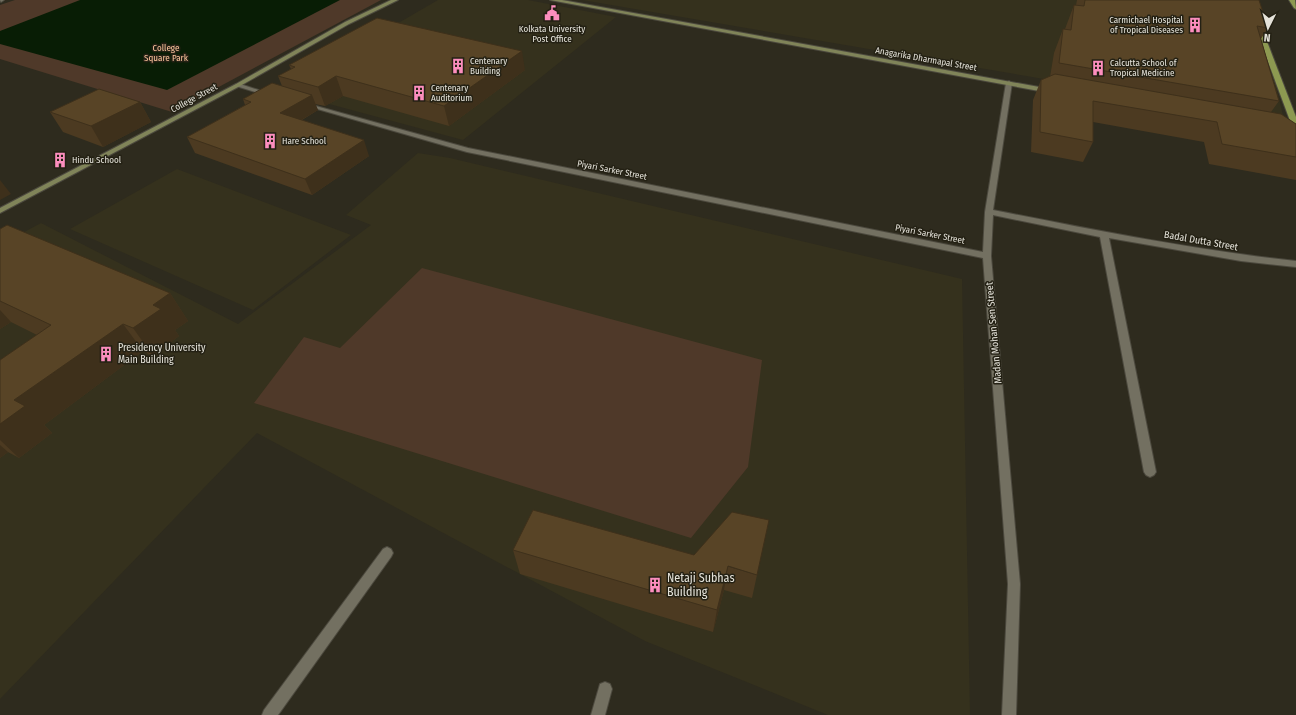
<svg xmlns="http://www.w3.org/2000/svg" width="1296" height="715" viewBox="0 0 1296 715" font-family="'Fira Sans Condensed',sans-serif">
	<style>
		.built { fill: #35311d }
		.green { fill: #4f3929 }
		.water { fill: #081d05 }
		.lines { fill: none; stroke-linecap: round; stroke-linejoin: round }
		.street-casing { stroke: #4c493e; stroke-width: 2 }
		.secondary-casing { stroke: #4c493e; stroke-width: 2 }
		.primary-casing { stroke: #4c493e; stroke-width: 2 }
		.street { fill: #737061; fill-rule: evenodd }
		.secondary { fill: #808459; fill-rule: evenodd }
		.primary { fill: #8d9951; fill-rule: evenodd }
		.wall { fill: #4c3a21 }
		.shaded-wall { fill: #3e301b }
		.building { fill: #584426; stroke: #3e301b }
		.labels { text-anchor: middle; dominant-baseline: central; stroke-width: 3; stroke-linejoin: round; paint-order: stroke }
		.far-poi-label { font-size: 9px; fill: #e5e3da; stroke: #242114; text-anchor: start }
		.far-park-label { font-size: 9px; fill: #fdc59e; stroke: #242114 }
		.far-street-label { font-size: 9px; fill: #e5e3da; stroke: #242114 }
		.street-label { font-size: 10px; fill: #e5e3da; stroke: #242114 }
		.poi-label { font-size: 10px; fill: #e5e3da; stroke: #242114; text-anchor: start }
		.near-poi-label { font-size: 12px; fill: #e5e3da; stroke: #242114; text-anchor: start }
	</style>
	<rect width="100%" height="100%" fill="#2e2b1e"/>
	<!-- built -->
	<g class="built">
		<path d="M438 0H528L616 17 463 140 281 91Z"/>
		<path d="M582 0H1246L1269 55 1284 120Z"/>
		<path d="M418 153 450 158 962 279 970 715H828L645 641 257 433 0 699V245L41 223 238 324 371 225 346 215Z"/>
		<path d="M177 169 351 235 253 310 70 229Z"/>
	</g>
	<!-- green -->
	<g class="green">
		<path d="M15 0H381L172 112 0 59V5Z"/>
		<path d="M422 268 762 360 748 467 691 538 254 403 304 337 340 348Z"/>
	</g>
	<!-- water -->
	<path class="water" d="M80 0H340L167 90 0 44V31Z"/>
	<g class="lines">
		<!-- street casing -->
		<g class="street-casing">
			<g id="street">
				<path d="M0 0H4L1 2Z"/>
				<path d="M1009 81 1012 83 993 210C1094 230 1194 250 1296 261V267L1241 261 1109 238 1156 472 1154 475 1150 477 1146 475 1144 472 1100 237 993 215 991 256 1020 584 1016 715H1002L1008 584 983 258 467 152 300 104 305 103 468 148 983 252 985 212 1006 83Z"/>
				<path d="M236 84H240L274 95 271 97 236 86Z"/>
				<path d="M387 547 391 549 393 553 391 557 278 715H262L264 710 383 549Z"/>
				<path d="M605 682 610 684 612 689 605 715H591L600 684Z"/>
			</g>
		</g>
		<!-- secondary casing -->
		<g class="secondary-casing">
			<g id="secondary">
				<path d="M391 0H398L349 24 240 86 0 213V208L236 84 345 22Z"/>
				<path d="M550 0H562L1050 89 1053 91 1050 93Z"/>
			</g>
		</g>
		<!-- primary casing -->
		<g class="primary-casing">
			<g id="primary">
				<path d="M1245 0H1251L1296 117V128L1292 126Z"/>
				<path d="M1289 0H1295L1296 9 1294 8Z"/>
			</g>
		</g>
		<!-- street -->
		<use href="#street" class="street"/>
		<!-- secondary -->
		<use href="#secondary" class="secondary"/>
		<!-- primary -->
		<use href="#primary" class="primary"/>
	</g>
	<!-- wall -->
	<g class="wall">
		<path d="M1077 0H1259L1268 28 1261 39 1279 101 1271 112 1296 124V180L1209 164 1204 142 1093 122V142L1083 162 1031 152 1033 100 1041 80 1050 77 1054 53 1063 29H1065L1074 5H1076Z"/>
		<path d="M289 65 525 70 449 126 343 96 325 106 315 104 318 110 302 120 369 156 312 195 195 153 187 137 245 105 243 99 282 86 278 76 291 69Z"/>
		<path d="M140 102 151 122 103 147 63 132 50 112Z"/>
		<path d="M0 229 170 293 188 321 175 330 179 336 153 356 143 351 44 425 52 433 19 458 8 452 0 458V360L37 335 11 322 0 329Z"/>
		<path d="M533 510 757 575 752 598 724 590 713 632 520 574 513 550Z"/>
	</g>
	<!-- shaded-wall -->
	<g class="shaded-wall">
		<path d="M522 51 525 70 449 126 444 106Z"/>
		<path d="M336 76 343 96 325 106 318 87Z"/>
		<path d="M312 95 318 110 286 129 280 113Z"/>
		<path d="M140 102 151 122 103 147 91 126Z"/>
		<path d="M364 140 369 156 312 195 305 179Z"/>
		<path d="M0 180 11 194 0 200Z"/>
		<path d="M170 293 188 321 175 330 179 336 153 356 133 328 153 305Z"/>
		<path d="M0 310 11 322 0 329Z"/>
		<path d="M123 324 143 351 44 425 52 433 19 458 0 440V424L14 400Z"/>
		<path d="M0 445 8 452 0 458Z"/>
		<path d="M728 566 724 590 713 632 717 610Z"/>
	</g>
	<!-- building -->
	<g class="building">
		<path d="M1085 0H1259L1268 28 1257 26 1279 101 1059 63 1063 29 1071 30 1074 5 1084 6Z"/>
		<path d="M377 18 522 51 444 106 336 76 318 87 278 76 295 67 289 65Z"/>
		<path d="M1055 74 1281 114 1296 124V157L1222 144 1217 122 1093 101V142L1040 132 1041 80Z"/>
		<path d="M272 83 312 95 280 113 364 140 305 179 187 137 251 102 243 99Z"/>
		<path d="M99 89 140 102 91 126 50 112Z"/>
		<path d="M7 225 170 293 153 305 161 309 133 328 123 324 14 400 25 406 0 424V360L51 325 0 301V229Z"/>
		<path d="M533 510 694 555 732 512 769 520 757 575 728 566 717 610 513 550Z"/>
	</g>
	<!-- icons -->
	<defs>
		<g id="civic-bare" transform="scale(1.2)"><path d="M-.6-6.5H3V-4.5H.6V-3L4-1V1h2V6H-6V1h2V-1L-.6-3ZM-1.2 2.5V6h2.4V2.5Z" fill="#fd8ebe" stroke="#242114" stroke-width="2.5" paint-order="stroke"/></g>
		<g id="building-bare" transform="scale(1.2)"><path d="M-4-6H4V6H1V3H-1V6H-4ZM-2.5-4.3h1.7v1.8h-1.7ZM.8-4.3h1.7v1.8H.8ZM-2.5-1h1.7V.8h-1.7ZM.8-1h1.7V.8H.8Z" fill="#fd8ebe" stroke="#242114" stroke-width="2.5" paint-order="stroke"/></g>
	</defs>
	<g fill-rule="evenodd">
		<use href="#civic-bare" x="552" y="13"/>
		<use href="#building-bare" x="1195" y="25"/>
		<use href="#building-bare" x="458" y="66"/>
		<use href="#building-bare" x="1098" y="68"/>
		<use href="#building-bare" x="419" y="93"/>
		<use href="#building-bare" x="270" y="141"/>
		<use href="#building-bare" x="60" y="160"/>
		<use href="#building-bare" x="106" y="354"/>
		<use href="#building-bare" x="655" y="585"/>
	</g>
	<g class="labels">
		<!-- far-poi labels -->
		<g class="far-poi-label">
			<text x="1183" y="20" text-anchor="end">Carmichael Hospital<tspan x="1183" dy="10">of Tropical Diseases</tspan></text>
			<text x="552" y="29" text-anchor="middle">Kolkata University<tspan x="552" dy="10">Post Office</tspan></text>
			<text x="470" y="61">Centenary<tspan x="470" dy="10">Building</tspan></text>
			<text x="1110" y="63">Calcutta School of<tspan x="1110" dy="10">Tropical Medicine</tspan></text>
			<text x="431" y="88">Centenary<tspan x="431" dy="10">Auditorium</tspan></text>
			<text x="282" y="141">Hare School</text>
			<text x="72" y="160">Hindu School</text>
		</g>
		<!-- far-park labels -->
		<g class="far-park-label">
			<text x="166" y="48">College<tspan x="166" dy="10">Square Park</tspan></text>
		</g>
		<!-- far-street labels -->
		<g class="far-street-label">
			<text transform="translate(926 59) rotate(10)">Anagarika Dharmapal Street</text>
			<text transform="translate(194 98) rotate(-28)">College Street</text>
			<text transform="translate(612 170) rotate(11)">Piyari Sarker Street</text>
			<text transform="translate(930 234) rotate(11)">Piyari Sarker Street</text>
		</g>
		<!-- street labels -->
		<g class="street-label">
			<text transform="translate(1201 241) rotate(10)">Badal Dutta Street</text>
			<text transform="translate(994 333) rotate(-95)">Madan Mohan Sen Street</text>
		</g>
		<!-- poi labels -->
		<g class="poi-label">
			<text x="118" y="348">Presidency University<tspan x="118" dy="12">Main Building</tspan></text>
		</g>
		<!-- near-poi labels -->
		<g class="near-poi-label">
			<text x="667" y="578">Netaji Subhas<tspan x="667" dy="14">Building</tspan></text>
		</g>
	</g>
	<!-- north arrow -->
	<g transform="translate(1268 28) rotate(185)" stroke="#242114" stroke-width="3" paint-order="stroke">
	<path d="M0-3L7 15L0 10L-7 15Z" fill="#e5e3da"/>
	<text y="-6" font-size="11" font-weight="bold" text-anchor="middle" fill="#e5e3da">N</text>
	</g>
</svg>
